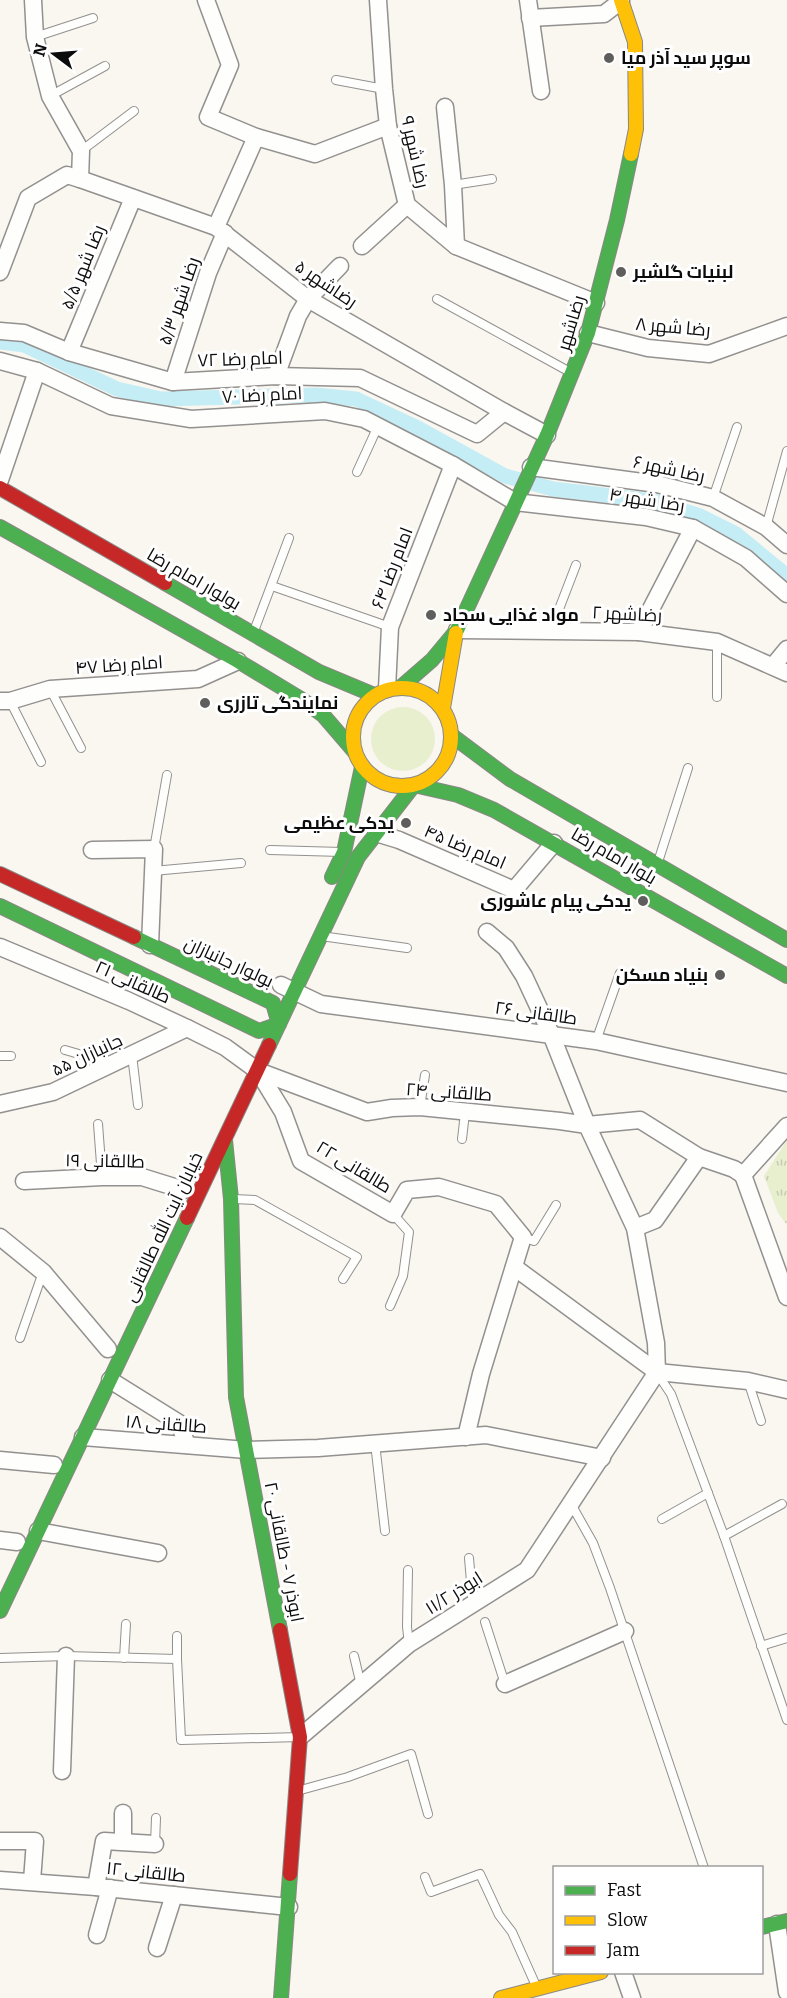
<svg xmlns="http://www.w3.org/2000/svg" width="787" height="1998" viewBox="0 0 787 1998" font-family="Bitter,Cairo,serif">
	<style>
		.grass { fill: #e8efcf }
		.park { fill: url(#park-tufts) }
		.lines { fill: none; stroke-linecap: round; stroke-linejoin: round }
		.canal { stroke: #c5edf5; stroke-width: 15 }
		.lane-casing { stroke: #93918f; stroke-width: 10 }
		.street-casing { stroke: #93918f; stroke-width: 19 }
		.fast-casing { stroke: #8a8885; stroke-width: 16 }
		.slow-casing { stroke: #8a8885; stroke-width: 16 }
		.jam-casing { stroke: #8a8885; stroke-width: 16 }
		.lane { stroke: #fefefd; stroke-width: 8 }
		.street { stroke: #fefefd; stroke-width: 16 }
		.fast { stroke: #4caf50; stroke-width: 14 }
		.slow { stroke: #ffc107; stroke-width: 14 }
		.jam { stroke: #c62828; stroke-width: 14 }
		.poi-dot { fill: #5f5e5c; stroke: #fff; stroke-width: 2 }
		.labels { text-anchor: middle; dominant-baseline: central; stroke-width: 6; stroke-linejoin: round; paint-order: stroke }
		.poi-label { font-size: 18px; font-weight: bold; fill: #0c0c0c; stroke: #fff; text-anchor: start }
		.street-label { font-size: 18px; fill: #0c0c0c; stroke: #fff }
	</style>
	<defs>
		<pattern id="park-tufts" width="24" height="20" patternUnits="userSpaceOnUse" patternTransform="scale(1.5)"><rect width="24" height="20" fill="#e8efcf"/><path d="M3 7l-1-3M5 7V3M7 7l1-3M15 17l-1-3M17 17v-4M19 17l1-3" fill="none" stroke="#c6ccb1"/></pattern>
	</defs>
	<rect width="100%" height="100%" fill="#faf6f0"/>
	<!-- grass -->
	<circle class="grass" cx="403" cy="739" r="32"/>
	<!-- park -->
	<path class="park" d="M787 1140V1225L778 1213 764 1176Z"/>
	<g class="lines">
		<!-- canal -->
		<path class="canal" d="M0 342 24 345 117 389 161 399 316 395 356 399 418 428 505 476 553 489 653 501 700 516 736 534 787 576"/>
		<!-- lane casing -->
		<g class="lane-casing">
			<g id="lane">
				<path d="M35 37 93 18"/>
				<path d="M336 80 384 89"/>
				<path d="M50 96 105 66"/>
				<path d="M81 151 134 111"/>
				<path d="M453 185 492 179"/>
				<path d="M437 299 570 372"/>
				<path d="M357 472 378 426"/>
				<path d="M713 498 737 427"/>
				<path d="M766 527 787 451"/>
				<path d="M272 586 390 627"/>
				<path d="M551 630 576 565"/>
				<path d="M254 631 289 538"/>
				<path d="M50 689 81 748"/>
				<path d="M717 697V642"/>
				<path d="M10 701 41 762"/>
				<path d="M154 849 167 775"/>
				<path d="M270 850 342 852"/>
				<path d="M658 862 688 768"/>
				<path d="M153 871 241 863"/>
				<path d="M321 936 407 948"/>
				<path d="M596 1041 620 973"/>
				<path d="M65 1050 110 1063"/>
				<path d="M132 1055 138 1105"/>
				<path d="M0 1056H11"/>
				<path d="M420 1107 425 1075"/>
				<path d="M98 1124 102 1177"/>
				<path d="M462 1139 465 1113"/>
				<path d="M234 1199 255 1200 357 1257 343 1279"/>
				<path d="M523 1237 534 1241 556 1205"/>
				<path d="M390 1306 403 1276 409 1232 393 1214"/>
				<path d="M20 1338 43 1272"/>
				<path d="M657 1373 671 1394 724 1536 787 1720"/>
				<path d="M748 1381 761 1421"/>
				<path d="M375 1443 385 1531"/>
				<path d="M571 1504 593 1543 610 1588 704 1868"/>
				<path d="M662 1519 708 1493"/>
				<path d="M724 1536 782 1504"/>
				<path d="M469 1558 473 1605"/>
				<path d="M408 1570 407 1627 409 1644"/>
				<path d="M485 1622 505 1684"/>
				<path d="M177 1636V1659"/>
				<path d="M761 1646 787 1638"/>
				<path d="M354 1656 361 1685"/>
				<path d="M0 1658 66 1656 177 1659 181 1740 300 1737"/>
				<path d="M124 1658 126 1624"/>
				<path d="M297 1791 348 1777 411 1754 428 1814"/>
				<path d="M155 1844 156 1818"/>
				<path d="M425 1877 431 1892 480 1874 499 1915 512 1932 537 1988"/>
			</g>
		</g>
		<!-- street casing -->
		<g class="street-casing">
			<g id="street">
				<path d="M33 0 35 37 50 96 81 151 80 179"/>
				<path d="M206 0 230 65 208 117 256 137 315 154 388 126"/>
				<path d="M378 0 384 89 388 126 407 205 456 246 596 303"/>
				<path d="M528 0 541 91"/>
				<path d="M530 18 604 14 621 1"/>
				<path d="M445 107 453 185 456 246"/>
				<path d="M216 227 256 137"/>
				<path d="M362 246 407 205"/>
				<path d="M0 272 28 198 67 175 80 179 216 227 308 299 504 412 547 435"/>
				<path d="M0 331 24 333 69 352 173 382 276 376 360 378 477 434 504 412"/>
				<path d="M588 333 648 348 709 354 787 326"/>
				<path d="M69 352 133 198"/>
				<path d="M0 361 37 371 111 406 191 419 325 411 364 419 453 465 515 502 646 517 693 528 746 558 787 594"/>
				<path d="M276 376 298 316 308 299 340 266"/>
				<path d="M173 382 208 273 225 233"/>
				<path d="M531 467 657 484 713 498 766 527 787 545"/>
				<path d="M0 480 37 371"/>
				<path d="M457 630 639 632 717 642 787 673"/>
				<path d="M639 632 693 528"/>
				<path d="M773 666 787 649"/>
				<path d="M387 689 390 627 453 465"/>
				<path d="M0 701H10L50 689 198 679 238 661"/>
				<path d="M376 833 399 840 514 890 554 843"/>
				<path d="M92 850 154 849 150 945"/>
				<path d="M0 947 129 1001 187 1028 225 1047 258 1071 367 1112 392 1108 420 1107 560 1121 587 1125 640 1120 699 1157 734 1169 743 1175"/>
				<path d="M281 985 321 1004 596 1041 787 1083"/>
				<path d="M258 1071 283 1112 301 1161 393 1214 407 1190 439 1187 496 1204 523 1237 481 1374 466 1437"/>
				<path d="M0 1104 53 1092 187 1028"/>
				<path d="M743 1175 787 1297"/>
				<path d="M743 1175 787 1126"/>
				<path d="M24 1181 102 1177H142L184 1190"/>
				<path d="M635 1228 655 1220 699 1157"/>
				<path d="M0 1237 43 1272 108 1349"/>
				<path d="M514 1267 657 1372 748 1381 787 1390"/>
				<path d="M110 1380 179 1423 187 1445"/>
				<path d="M83 1437 247 1450 318 1448 486 1435 602 1458"/>
				<path d="M0 1460 54 1465"/>
				<path d="M38 1531 158 1553"/>
				<path d="M0 1540 17 1542"/>
				<path d="M505 1684 625 1631"/>
				<path d="M300 1737 409 1644 527 1570 657 1372 656 1343 635 1228 587 1125 551 1034 524 976 506 948 487 932"/>
				<path d="M62 1771 66 1656"/>
				<path d="M0 1841H35L32 1881"/>
				<path d="M123 1841V1813"/>
				<path d="M0 1880 96 1887 289 1907"/>
				<path d="M96 1887 104 1841 155 1844"/>
				<path d="M777 1924 787 1992"/>
				<path d="M97 1935 110 1888"/>
				<path d="M157 1948 174 1895"/>
				<path d="M623 1972 632 1998"/>
			</g>
		</g>
		<!-- fast casing -->
		<g class="fast-casing">
			<g id="fast">
				<path d="M0 527 238 661 301 699 323 715 354 751"/>
				<path d="M165 583 319 672 374 695"/>
				<path d="M401 687 432 660 457 630 547 435 588 333 617 220 631 154"/>
				<path d="M451 735 510 779 787 940"/>
				<path d="M414 785 458 795 494 810 787 976"/>
				<path d="M332 877 344 852 362 767"/>
				<path d="M0 906 259 1031 279 1024 273 1003 134 937"/>
				<path d="M269 1045 358 857 414 785"/>
				<path d="M225 1140 231 1199 236 1397 280 1630"/>
				<path d="M0 1611 187 1218"/>
				<path d="M762 1927 787 1921"/>
				<path d="M281 1998 290 1874"/>
			</g>
		</g>
		<!-- slow casing -->
		<g class="slow-casing">
			<g id="slow">
				<path d="M621 0 635 42 636 129 631 154"/>
				<circle cx="402" cy="737" r="49"/>
				<path d="M443 708 456 633"/>
				<path d="M501 1998 601 1972"/>
			</g>
		</g>
		<!-- jam casing -->
		<g class="jam-casing">
			<g id="jam">
				<path d="M0 488 165 583"/>
				<path d="M0 874 134 937"/>
				<path d="M187 1218 269 1045"/>
				<path d="M280 1630 300 1737 290 1874"/>
			</g>
		</g>
		<!-- lane -->
		<use href="#lane" class="lane"/>
		<!-- street -->
		<use href="#street" class="street"/>
		<!-- fast -->
		<use href="#fast" class="fast"/>
		<!-- slow -->
		<use href="#slow" class="slow"/>
		<!-- jam -->
		<use href="#jam" class="jam"/>
	</g>
	<!-- markers -->
	<g class="poi-dot">
		<circle cx="609" cy="58" r="6"/>
		<circle cx="621" cy="272" r="6"/>
		<circle cx="431" cy="615" r="6"/>
		<circle cx="205" cy="703" r="6"/>
		<circle cx="406" cy="823" r="6"/>
		<circle cx="643" cy="901" r="6"/>
		<circle cx="720" cy="975" r="6"/>
	</g>
	<g class="labels">
		<!-- poi labels -->
		<g class="poi-label">
			<text x="621" y="58">سوپر سید آذر میا</text>
			<text x="633" y="272">لبنیات گلشیر</text>
			<text x="443" y="615">مواد غذایی سجاد</text>
			<text x="217" y="703">نمایندگی تازری</text>
			<text x="394" y="823" text-anchor="end">یدکی عظیمی</text>
			<text x="631" y="901" text-anchor="end">یدکی پیام عاشوری</text>
			<text x="708" y="975" text-anchor="end">بنیاد مسکن</text>
		</g>
		<!-- street labels -->
		<g class="street-label">
			<text transform="translate(415 152) rotate(77)">رضا شهر ۹</text>
			<text transform="translate(83 267) rotate(-68)">رضا شهر ۵/۵</text>
			<text transform="translate(326 284) rotate(34)">رضاشهر ۵</text>
			<text transform="translate(179 301) rotate(-71)">۵/۳ رضا شهر</text>
			<text transform="translate(571 323) rotate(-73)">رضاشهر</text>
			<text transform="translate(673 327) rotate(5)">رضا شهر ۸</text>
			<text transform="translate(240 359) rotate(-2)">امام رضا ۷۲</text>
			<text transform="translate(262 395) rotate(-3)">امام رضا ۷۰</text>
			<text transform="translate(669 469) rotate(12)">رضا شهر ۶</text>
			<text transform="translate(647 500) rotate(9)">رضا شهر ۴</text>
			<text transform="translate(392 568) rotate(-69)">امام رضا ۶۴</text>
			<text transform="translate(194 579) rotate(30)">بولوار امام رضا</text>
			<text transform="translate(627 614) rotate(3)">رضاشهر ۲</text>
			<text transform="translate(119 665) rotate(-4)">امام رضا ۴۷</text>
			<text transform="translate(465 847) rotate(23)">امام رضا ۴۵</text>
			<text transform="translate(614 856) rotate(30)">بلوار امام رضا</text>
			<text transform="translate(229 962) rotate(25)">بولوار جانبازان</text>
			<text transform="translate(133 982) rotate(24)">طالقانی ۲۱</text>
			<text transform="translate(536 1013) rotate(8)">طالقانی ۲۶</text>
			<text transform="translate(87 1055) rotate(-25)">جانبازان ۵۵</text>
			<text transform="translate(449 1092) rotate(4)">طالقانی ۲۴</text>
			<text transform="translate(105 1161) rotate(1)">طالقانی ۱۹</text>
			<text transform="translate(354 1167) rotate(31)">طالقانی ۲۲</text>
			<text transform="translate(163 1227) rotate(-65)">خیابان آیت الله طالقانی</text>
			<text transform="translate(166 1424) rotate(4)">طالقانی ۱۸</text>
			<text transform="translate(284 1552) rotate(79)">ابوذر ۷ - طالقانی ۲۰</text>
			<text transform="translate(454 1593) rotate(-32)">ابوذر ۱۱/۲</text>
			<text transform="translate(146 1872) rotate(6)">طالقانی ۱۲</text>
		</g>
	</g>
	<!-- legend -->
	<rect x="553" y="1866" width="210" height="108" fill="#ffffff" stroke="#9e9e9e" stroke-width="1.5"/>
	<rect x="565" y="1886" width="30" height="9" fill="#4caf50" stroke="#9e9e9e" stroke-width="1.5"/>
	<text x="607" y="1896" font-size="18" fill="#0c0c0c">Fast</text>
	<rect x="565" y="1916" width="30" height="9" fill="#ffc107" stroke="#9e9e9e" stroke-width="1.5"/>
	<text x="607" y="1926" font-size="18" fill="#0c0c0c">Slow</text>
	<rect x="565" y="1946" width="30" height="9" fill="#c62828" stroke="#9e9e9e" stroke-width="1.5"/>
	<text x="607" y="1956" font-size="18" fill="#0c0c0c">Jam</text>
	<!-- north arrow -->
	<g transform="translate(54 54) rotate(286)" stroke="#ffffff" stroke-width="4.5" paint-order="stroke">
	<path d="M0-4.5L10 22L0 15L-10 22Z" fill="#0c0c0c"/>
	<text y="-9" font-size="16" font-weight="bold" text-anchor="middle" fill="#0c0c0c">N</text>
	</g>
</svg>
